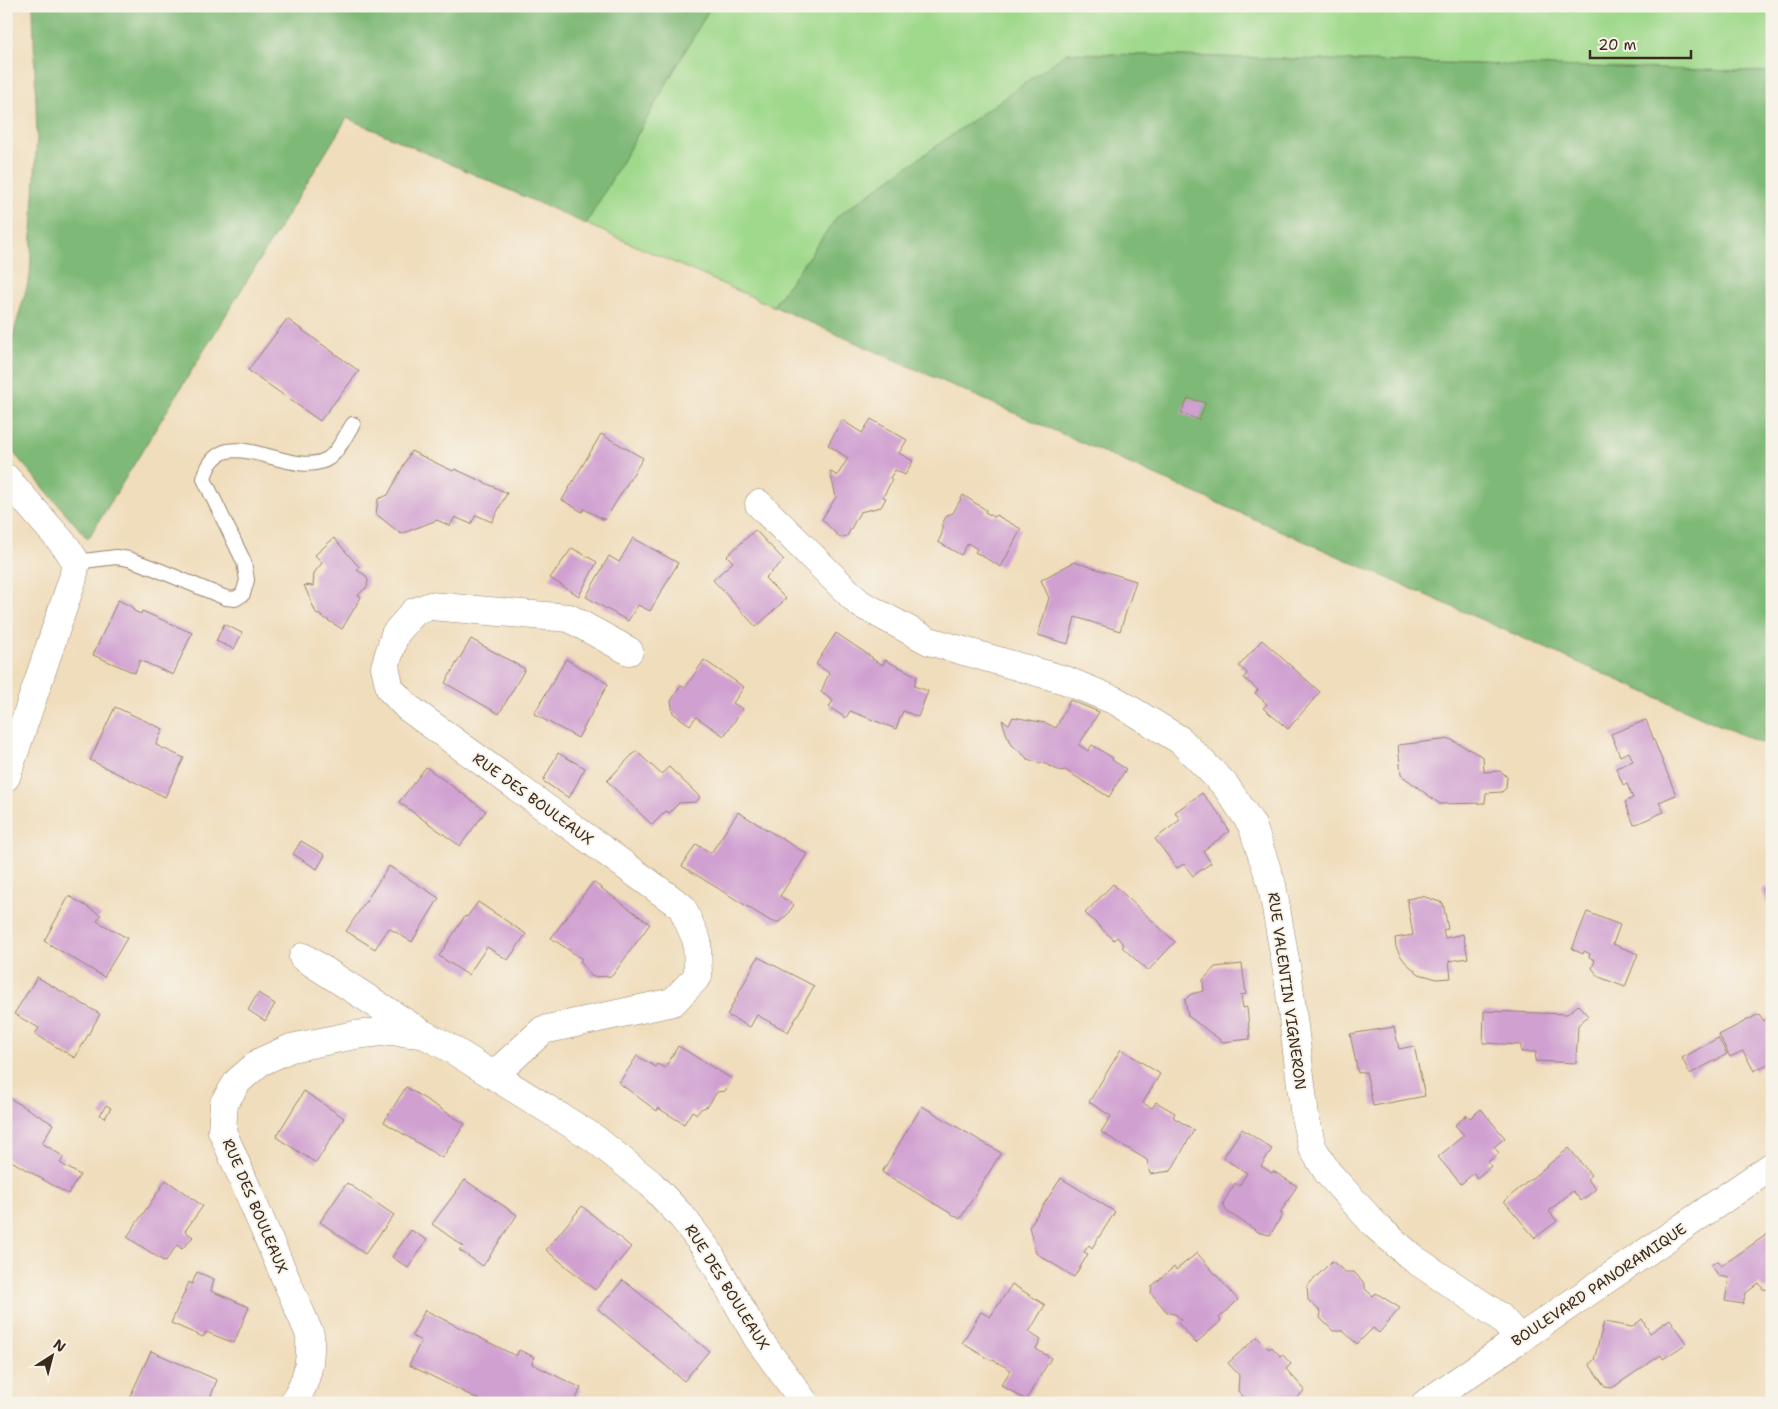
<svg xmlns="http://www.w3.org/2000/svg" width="1778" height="1409" viewBox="0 0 1778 1409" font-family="'Shantell Sans',sans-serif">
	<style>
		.green { fill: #9fd98b; stroke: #6d8254 }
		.forest { fill: #7fb977; stroke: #5d724a }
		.building { fill: #d0a0d1 }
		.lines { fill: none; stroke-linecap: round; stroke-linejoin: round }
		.lane-casing { stroke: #96846d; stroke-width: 16 }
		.street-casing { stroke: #96846d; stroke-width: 29 }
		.lane { stroke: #fff; stroke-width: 14 }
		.street { stroke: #fff; stroke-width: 28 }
		.labels { text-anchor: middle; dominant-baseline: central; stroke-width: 4; stroke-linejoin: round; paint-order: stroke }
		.street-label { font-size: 15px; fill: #3b2a1e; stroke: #f7f3e8 }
	</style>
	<rect width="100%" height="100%" fill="#f7f3e8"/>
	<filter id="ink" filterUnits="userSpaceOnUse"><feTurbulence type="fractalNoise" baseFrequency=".02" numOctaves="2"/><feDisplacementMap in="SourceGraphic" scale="10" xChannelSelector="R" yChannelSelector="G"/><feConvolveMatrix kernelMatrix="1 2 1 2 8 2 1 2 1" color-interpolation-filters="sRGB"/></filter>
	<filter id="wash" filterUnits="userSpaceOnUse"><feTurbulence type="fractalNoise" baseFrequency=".0096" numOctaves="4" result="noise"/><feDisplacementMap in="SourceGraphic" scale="20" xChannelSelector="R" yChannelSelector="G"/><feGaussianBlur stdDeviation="1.12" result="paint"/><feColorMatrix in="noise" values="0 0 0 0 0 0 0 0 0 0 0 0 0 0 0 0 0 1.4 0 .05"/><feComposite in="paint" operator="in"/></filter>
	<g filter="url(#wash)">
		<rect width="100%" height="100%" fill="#f0ddbc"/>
		<!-- green -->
		<path class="green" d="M711 6H1772V72L1068 53 838 216 773 306 586 224Z"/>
		<!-- forest -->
		<g class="forest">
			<path d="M33 6H711L586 224 347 118 88 539 6 444V360L30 276 37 135Z"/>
			<path d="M1067 53 1772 72V738L1760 743 773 306 838 216Z"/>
		</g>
		<g id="blocks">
			<!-- building -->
			<g class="building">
				<path d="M287 319 359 371 320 421 248 370Z"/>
				<path d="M1188 398 1206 403 1199 420 1181 413Z"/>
				<path d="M871 419 907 440 899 453 913 461 905 475 895 470 890 478 892 480 883 497 886 498 881 507 860 512 847 536 840 538 822 519 836 497 830 471 837 476 848 458 828 445 842 420 862 433Z"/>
				<path d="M601 434 643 458 605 520 584 509 582 512 562 500Z"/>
				<path d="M411 451 453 471 455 469 507 493 492 522 476 515 471 524 455 517 450 526 437 520 401 534 376 514 378 499 388 495Z"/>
				<path d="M963 495 986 510 985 512 994 517 996 515 1021 529 1001 567 975 552 977 549 968 543 961 555 938 542 942 534V524L947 515 953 513Z"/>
				<path d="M755 530 784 560 765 578 786 599 756 627 713 580 733 562 727 556Z"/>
				<path d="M334 538 359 567 357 570 365 575 368 580 367 587 358 595 361 597 342 629 316 613 304 585 313 586 314 573 322 563 315 555Z"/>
				<path d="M633 538 678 563 650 611 638 605 628 621 586 597 609 556 619 562Z"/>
				<path d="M572 548 597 562 579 596 550 578Z"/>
				<path d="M1074 562 1136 581 1120 631 1075 617 1068 644 1038 635 1049 598 1041 580Z"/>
				<path d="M118 600 132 607 134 611 141 614 142 611 192 633 173 675 140 660 135 673 93 655Z"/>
				<path d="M224 624 242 633 234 649 216 641Z"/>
				<path d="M836 633 873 658 872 659 883 665 885 660 917 676 914 686 928 691 918 717 903 711 896 729 850 711 846 718 829 707 833 701 821 692 829 673 816 664Z"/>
				<path d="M471 639 525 669 499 714 445 683Z"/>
				<path d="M1262 640 1320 692 1288 729 1263 708 1267 704 1255 693 1258 690 1244 678 1247 673 1239 666Z"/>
				<path d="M566 659 608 684 578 738 534 714Z"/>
				<path d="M704 660 744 687 733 703 743 709 724 736 696 717 690 725 673 713 671 701 681 685 685 688Z"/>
				<path d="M1070 700 1099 712 1079 745 1088 751 1092 745 1113 758 1112 760 1126 769 1109 797 1065 770 1060 771 1041 762 1040 764 1028 759 1012 745 1006 733 1002 720 1009 724 1013 717 1046 723 1056 728Z"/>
				<path d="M115 707 163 729 156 745 184 758 165 797 90 760Z"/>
				<path d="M1646 720 1676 795 1659 802 1664 812 1634 825 1625 802 1633 798 1627 784 1623 785 1616 768 1633 761 1629 752 1620 756 1611 734Z"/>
				<path d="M1450 739 1483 757 1484 772 1500 771 1504 774 1507 777 1506 788 1502 792 1486 793 1485 803 1440 804 1401 775 1398 745Z"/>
				<path d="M636 751 661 774 669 767 700 797 696 802 679 803 669 813 666 811 652 825 607 781Z"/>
				<path d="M558 753 585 768 569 798 543 781Z"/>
				<path d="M426 767 486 811 460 846 399 802Z"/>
				<path d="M1202 793 1220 815 1229 831 1203 851 1211 863 1193 876 1184 864 1177 868 1155 839 1180 820 1175 812Z"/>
				<path d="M738 812 807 854 780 896 794 905 786 916 779 922H772L682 866 696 844 711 853Z"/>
				<path d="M301 841 325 855 317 869 293 854Z"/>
				<path d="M389 866 439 898 412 942 389 928 375 949 346 931Z"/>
				<path d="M593 882 650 924 612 976 592 977 580 961 582 959 551 938Z"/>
				<path d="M1113 884 1175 942 1148 971 1122 947 1124 945 1117 937 1114 940 1085 913Z"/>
				<path d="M1772 885V903L1767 904 1762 889Z"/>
				<path d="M69 896 101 915 97 921 127 938 104 977 44 941Z"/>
				<path d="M1422 896 1443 903 1448 929 1443 930 1445 938 1463 934 1468 958 1449 961 1451 978 1437 979 1419 974 1406 963 1400 955 1396 947 1395 938 1413 935 1407 899Z"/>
				<path d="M478 902 526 934 508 960 487 947 468 975 439 956 465 916 467 917Z"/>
				<path d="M1587 912 1620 925 1613 944 1638 954 1625 987 1599 977 1592 968 1595 960 1589 957 1590 954 1584 951 1583 954 1572 949Z"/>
				<path d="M758 957 814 986 788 1032 757 1015 750 1027 727 1015Z"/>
				<path d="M1242 964 1246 994 1241 995 1243 1008 1247 1007 1250 1039 1223 1042 1188 1016 1185 1000 1191 994 1204 991 1203 980 1215 967Z"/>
				<path d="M37 977 100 1014 75 1058 35 1034 39 1028 14 1014Z"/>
				<path d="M258 993 275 1004 265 1021 248 1010Z"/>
				<path d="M1578 1005 1588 1016 1578 1025 1576 1063 1535 1061 1536 1052H1521V1045L1483 1043 1484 1011 1567 1014Z"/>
				<path d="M1759 1014 1764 1021 1772 1014V1062L1754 1071 1743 1051 1730 1057 1719 1035Z"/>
				<path d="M1394 1027 1399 1049 1414 1046 1425 1096 1373 1106 1366 1072 1358 1073 1350 1034Z"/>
				<path d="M1718 1038 1727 1054 1690 1074 1682 1058Z"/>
				<path d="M678 1046 732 1079 725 1091 717 1092 708 1106 701 1109 697 1114 692 1111 684 1124 658 1108 657 1111 619 1083 637 1056 656 1067 657 1064 665 1068Z"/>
				<path d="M1121 1049 1160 1074 1143 1103 1152 1108 1156 1102 1175 1113 1173 1117 1194 1130 1171 1171 1150 1174 1147 1160 1101 1132 1111 1116 1089 1102Z"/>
				<path d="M406 1087 465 1124 442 1158 384 1122Z"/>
				<path d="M304 1091 344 1118 316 1163 276 1137Z"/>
				<path d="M6 1096 53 1124 42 1143 64 1157 60 1163 80 1175 68 1194 6 1158Z"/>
				<path d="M106 1105 111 1108 105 1118 100 1115Z"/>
				<path d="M922 1106 1001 1153 960 1219 882 1172Z"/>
				<path d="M1481 1109 1505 1138 1494 1147 1499 1153 1488 1162 1491 1166 1477 1178 1474 1173 1461 1184 1438 1157 1464 1135 1455 1125 1467 1115 1470 1118Z"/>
				<path d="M1242 1129 1272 1149 1261 1166 1272 1173 1273 1171 1297 1186 1280 1213 1283 1214 1270 1235 1260 1233 1226 1211 1223 1203 1235 1183 1239 1186 1247 1173 1223 1158Z"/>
				<path d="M1569 1148 1591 1175 1587 1179 1596 1189 1581 1201 1573 1191 1549 1211 1557 1221 1535 1238 1504 1201Z"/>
				<path d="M1061 1178 1115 1212 1092 1248 1089 1245 1084 1252 1088 1254 1074 1277 1036 1253 1029 1227Z"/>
				<path d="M166 1180 203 1206 185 1231 193 1237 182 1249 177 1245 165 1262 127 1237Z"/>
				<path d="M465 1180 517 1215 483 1266 459 1250 463 1246 432 1224Z"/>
				<path d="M347 1183 394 1215 365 1254 320 1222Z"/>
				<path d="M582 1206 631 1247 595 1290 546 1250Z"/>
				<path d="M411 1230 427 1240 408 1268 392 1257Z"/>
				<path d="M1772 1231V1290L1763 1289 1759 1283 1746 1293 1743 1304 1725 1301 1729 1278 1719 1276 1711 1265 1717 1261 1721 1266Z"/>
				<path d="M1197 1253 1238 1300 1219 1318 1221 1321 1196 1343 1178 1323 1181 1320 1177 1315 1167 1312 1151 1293 1152 1286 1174 1267 1176 1270Z"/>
				<path d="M1332 1261 1345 1272H1354L1365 1284V1289L1373 1296 1376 1293 1400 1308 1379 1333 1373 1328 1357 1344 1343 1331H1333L1320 1318 1321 1312 1308 1300 1307 1286Z"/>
				<path d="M197 1272 214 1279 211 1291 249 1307 234 1343 206 1332 203 1337 171 1323 189 1282 192 1284Z"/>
				<path d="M623 1280 709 1351 684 1381 598 1309Z"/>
				<path d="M1012 1284 1045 1305 1029 1332 1041 1340 1036 1349 1051 1358 1026 1400 1001 1385 1011 1370 993 1360 992 1361 962 1343 981 1312 990 1317Z"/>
				<path d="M425 1310 516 1356 519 1350 534 1357 532 1364 581 1388 574 1403H486L409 1365 421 1341 412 1336Z"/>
				<path d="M1642 1319 1650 1333 1670 1319 1687 1343 1663 1359 1661 1355 1612 1388 1605 1387 1589 1364 1594 1360 1604 1322 1632 1327Z"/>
				<path d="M1257 1337 1269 1349 1272 1347 1280 1356 1282 1354 1291 1364 1286 1369 1305 1390 1291 1403H1274L1271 1399 1266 1403H1249L1238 1391 1239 1375 1228 1363Z"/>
				<path d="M151 1351 217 1380 208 1403H132L128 1401Z"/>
			</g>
		</g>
	</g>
	<g filter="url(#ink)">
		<use href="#blocks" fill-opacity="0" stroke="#96846d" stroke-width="1"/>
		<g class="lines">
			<!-- lane casing -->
			<g class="lane-casing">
				<path id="lane" d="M76 562 116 557 129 559 156 569 226 598 235 599 243 594 247 580 244 562 204 479C220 414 291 483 329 458 339 451 346 434 353 424"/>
			</g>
			<!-- street casing -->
			<g class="street-casing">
				<g id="street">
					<path d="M6 478 67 548 76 562 73 578 6 777"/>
					<path d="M759 504 859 603 929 641 1065 680 1116 701 1180 740 1225 785 1252 825 1272 885 1288 977 1305 1117 1312 1147 1328 1173 1376 1226 1414 1259 1499 1316 1520 1339"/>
					<path d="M303 957 423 1034 448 1047 594 1138 651 1184 683 1218 708 1251 758 1339 805 1403"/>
					<path d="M494 1075 543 1030 673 1002 698 976 697 941 682 907 407 707 390 689 385 667 395 634 414 612 430 606 569 618 629 651"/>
					<path d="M293 1403C308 1382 311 1360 310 1335L222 1131 224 1103 238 1081 260 1062 291 1048 355 1035 390 1031 421 1034"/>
					<path d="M1426 1403 1772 1166"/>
				</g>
			</g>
			<!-- lane -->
			<use href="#lane" class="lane"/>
			<!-- street -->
			<use href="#street" class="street"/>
		</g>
	</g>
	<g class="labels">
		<!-- street labels -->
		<g class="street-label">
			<text transform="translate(533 799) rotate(36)">RUE DES BOULEAUX</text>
			<text transform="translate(1287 991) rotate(82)">RUE VALENTIN VIGNERON</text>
			<text transform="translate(255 1206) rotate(67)">RUE DES BOULEAUX</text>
			<text transform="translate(1599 1285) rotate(-34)">BOULEVARD PANORAMIQUE</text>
			<text transform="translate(727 1287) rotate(58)">RUE DES BOULEAUX</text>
		</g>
	</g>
	<!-- margin -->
	<rect width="1778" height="1409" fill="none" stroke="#f7f3e8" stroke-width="25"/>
	<!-- north arrow -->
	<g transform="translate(52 1356) rotate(36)" stroke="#f7f3e8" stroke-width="4" paint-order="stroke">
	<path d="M0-4L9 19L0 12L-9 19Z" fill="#3b2a1e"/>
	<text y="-8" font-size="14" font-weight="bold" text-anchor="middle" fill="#3b2a1e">N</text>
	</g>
	<!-- scale -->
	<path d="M1590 50v8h101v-8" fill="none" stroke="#3b2a1e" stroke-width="2.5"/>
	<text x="1598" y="50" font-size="15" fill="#3b2a1e" stroke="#f7f3e8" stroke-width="4" paint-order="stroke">20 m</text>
</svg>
